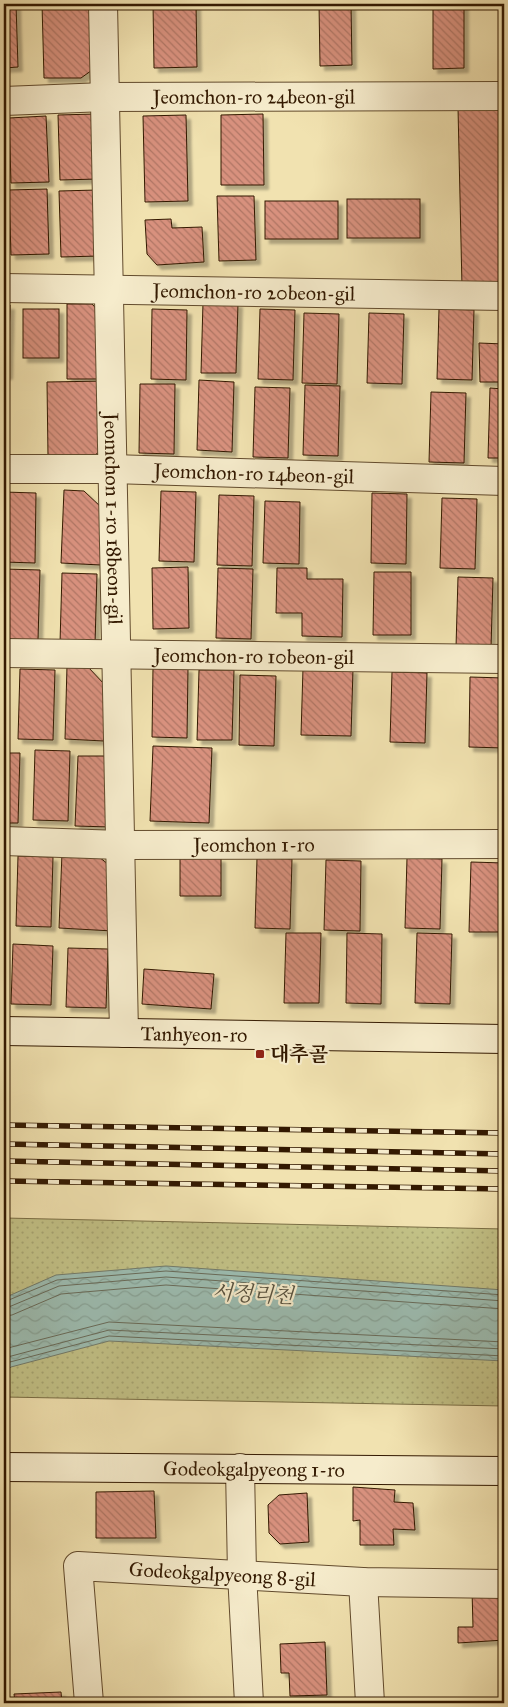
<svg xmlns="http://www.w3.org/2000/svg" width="508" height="1707" viewBox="0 0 508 1707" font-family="'IM FELL Great Primer','Noto Serif KR',serif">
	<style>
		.grass { fill: url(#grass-dots); stroke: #7a6d44 }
		.water { fill: url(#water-waves); stroke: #727b6b }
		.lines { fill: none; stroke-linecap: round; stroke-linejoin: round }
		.shore { stroke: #686b5a; stroke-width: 1 }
		.building { fill: url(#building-back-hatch); stroke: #331901; filter: url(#shadow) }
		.street-casing { stroke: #624b2d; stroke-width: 30 }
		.secondary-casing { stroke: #331901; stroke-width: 30 }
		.street { stroke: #f6eccc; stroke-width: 28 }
		.secondary { stroke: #f6eccc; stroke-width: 28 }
		.rail-casing { stroke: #331901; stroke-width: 5.5 }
		.rail { stroke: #f6eccc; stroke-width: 4; stroke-dasharray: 11; stroke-linecap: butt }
		.poi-dot { fill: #8f2418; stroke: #f6eccc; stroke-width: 2 }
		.labels { text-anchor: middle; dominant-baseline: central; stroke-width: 4.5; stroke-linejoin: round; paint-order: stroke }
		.street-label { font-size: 20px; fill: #331901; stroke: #f6eccc }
		.poi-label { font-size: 20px; font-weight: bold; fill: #331901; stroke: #f6eccc; text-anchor: start }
		.water-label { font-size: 21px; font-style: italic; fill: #58523f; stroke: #f6eccc }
	</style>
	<defs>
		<pattern id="grass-dots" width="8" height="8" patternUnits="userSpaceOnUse" patternTransform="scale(1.25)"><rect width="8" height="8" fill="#c2c186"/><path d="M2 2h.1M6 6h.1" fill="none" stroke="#a7a572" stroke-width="1.8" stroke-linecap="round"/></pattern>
		<pattern id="water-waves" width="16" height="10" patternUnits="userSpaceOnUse" patternTransform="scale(1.25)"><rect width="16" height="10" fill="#9cbdb2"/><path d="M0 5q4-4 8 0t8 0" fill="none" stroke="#87a297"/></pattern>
		<pattern id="building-back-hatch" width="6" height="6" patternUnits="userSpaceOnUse" patternTransform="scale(1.25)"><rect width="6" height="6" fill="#d8917e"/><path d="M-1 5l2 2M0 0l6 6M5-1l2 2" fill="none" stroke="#b07665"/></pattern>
		<filter id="shadow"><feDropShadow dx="4.5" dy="4.5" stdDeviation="1" flood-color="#0004"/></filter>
	</defs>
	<rect width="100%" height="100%" fill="#f1e2b0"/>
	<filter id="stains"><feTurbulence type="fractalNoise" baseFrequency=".004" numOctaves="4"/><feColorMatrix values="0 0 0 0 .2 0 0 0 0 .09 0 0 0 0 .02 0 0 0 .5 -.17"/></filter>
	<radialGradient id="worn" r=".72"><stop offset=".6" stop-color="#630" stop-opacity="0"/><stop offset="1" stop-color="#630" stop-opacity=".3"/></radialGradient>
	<!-- grass -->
	<path class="grass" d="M4 1218 504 1229V1406L4 1397Z"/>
	<!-- water -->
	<path class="water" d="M166 1266 504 1290V1361L109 1341 11 1367 4 1373V1298L56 1275Z"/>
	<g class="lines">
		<!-- shore -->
		<g class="shore">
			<path d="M4 1302 57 1280 166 1271 504 1295"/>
			<path d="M4 1309 59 1286 166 1277 504 1301"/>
			<path d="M4 1316 12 1315 61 1294 166 1285 504 1309"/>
			<path d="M4 1349 109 1322 504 1342"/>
			<path d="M4 1358 109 1330 504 1349"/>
			<path d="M4 1366 10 1362 109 1336 504 1356"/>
		</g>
	</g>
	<!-- building -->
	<g class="building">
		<path d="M4 4H16L18 67 4 68Z"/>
		<path d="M42 4H94L95 68 81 78H44Z"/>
		<path d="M153 4H196L197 67 154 68Z"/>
		<path d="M319 4H351L352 65 320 66Z"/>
		<path d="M433 4H464V68L433 69Z"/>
		<path d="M504 107V288L462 287 458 108Z"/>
		<path d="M95 114 98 179 60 180 58 115Z"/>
		<path d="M263 114 264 185H221V115Z"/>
		<path d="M186 115 188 201 145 202 143 116Z"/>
		<path d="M46 116 49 182 11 183 9 118Z"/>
		<path d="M47 189 49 254 11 255 9 190Z"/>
		<path d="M97 190 99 256 61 257 59 191Z"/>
		<path d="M217 196H254L256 260 219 261Z"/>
		<rect x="347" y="199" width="73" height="39"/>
		<rect x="265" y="201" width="73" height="38"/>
		<path d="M171 219 172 228 202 227 204 262 157 265 147 254 145 220Z"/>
		<path d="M203 302 238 303 236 373H201Z"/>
		<path d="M67 304H92L104 317V379H67Z"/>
		<path d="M4 305H10L8 375H4Z"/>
		<rect x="23" y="309" width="36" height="49"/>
		<path d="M152 309 187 310 186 380 151 379Z"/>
		<path d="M260 309 295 310 293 380 258 379Z"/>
		<path d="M439 309 474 310 472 380 437 379Z"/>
		<path d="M304 313 339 314 337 384 302 383Z"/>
		<path d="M369 313 404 314 402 384 367 383Z"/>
		<path d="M479 343 504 344V382H480Z"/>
		<path d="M199 380 234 382 232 452 197 450Z"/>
		<path d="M106 381V448L93 456 48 457 47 382Z"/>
		<path d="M140 384H175L174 454 139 453Z"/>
		<path d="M305 385 340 386 338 456 303 455Z"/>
		<path d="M255 387 290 388 288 458 253 457Z"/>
		<path d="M490 388 504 389V458H488Z"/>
		<path d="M431 392 466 393 464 463 429 462Z"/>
		<path d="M64 490 84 491 102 508 101 565 61 563Z"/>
		<path d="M161 491 196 492 194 562 159 561Z"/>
		<path d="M4 492 36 493 35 563 4 562Z"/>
		<path d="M372 493 407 494 406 564 371 563Z"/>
		<path d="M219 495 254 496 252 566 217 565Z"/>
		<path d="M442 498 477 499 475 569 440 568Z"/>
		<path d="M265 501 300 502 299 564 263 563Z"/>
		<path d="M188 567 189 628 153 629 152 568Z"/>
		<path d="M218 568 253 569 251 639 216 638Z"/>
		<path d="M277 568H307V579H343L342 637 302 636V613H276Z"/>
		<path d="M5 569 40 570 38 640 4 639Z"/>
		<path d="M374 572H411V635H373Z"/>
		<path d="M62 573 97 574 95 644 60 643Z"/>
		<path d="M503 576H504V646H501Z"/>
		<path d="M458 577 493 578 491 648 456 647Z"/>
		<path d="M67 666 88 667 105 685 104 741 65 739Z"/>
		<path d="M153 667 188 668 187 738 152 737Z"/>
		<path d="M303 668 353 669 351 736 301 735Z"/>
		<path d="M20 669 55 670 53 740 18 739Z"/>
		<path d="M199 670H234L232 740H197Z"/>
		<path d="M392 672 427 673 425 743 390 742Z"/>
		<path d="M240 675 276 676 274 746 239 745Z"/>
		<path d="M470 677 504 678V748L469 747Z"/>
		<path d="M153 746 212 748 209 823 150 821Z"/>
		<path d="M35 750 70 751 68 821 33 820Z"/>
		<path d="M4 753H20L18 823H4Z"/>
		<path d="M78 756H113L111 827 75 826Z"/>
		<path d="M93 852 114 869 113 931 59 928 62 853Z"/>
		<path d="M18 856 53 857 51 927 16 926Z"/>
		<path d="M180 857 221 858V896H180Z"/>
		<path d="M257 858 292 859 290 929 255 928Z"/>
		<path d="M407 858 442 859 440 929 405 928Z"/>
		<path d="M326 860 361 861 360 931 324 930Z"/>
		<path d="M471 862 504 863V932H469Z"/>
		<path d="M286 933H321L319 1003H284Z"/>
		<path d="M347 933 382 934 381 1004 346 1003Z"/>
		<path d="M417 933 452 934 450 1004 415 1003Z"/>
		<path d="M13 944 53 946 51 1005 11 1004Z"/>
		<path d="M68 948 108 949 106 1008 66 1007Z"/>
		<path d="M144 969 214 974 211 1009 142 1004Z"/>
		<path d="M353 1487 395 1490 394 1502 413 1503 415 1530 393 1529 394 1545H360V1520L353 1521Z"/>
		<path d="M154 1491 156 1538H96V1492Z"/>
		<path d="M307 1493 309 1542 280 1544 269 1533 268 1505 279 1495Z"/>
		<path d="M472 1590 504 1592V1640L458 1643V1627H473Z"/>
		<path d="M325 1642 327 1695 290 1696 289 1673H281L280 1644Z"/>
		<path d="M61 1692 62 1703H15L14 1694Z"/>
		<path d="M504 1699V1703H461V1702Z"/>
	</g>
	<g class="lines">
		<!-- street casing -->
		<g class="street-casing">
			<g id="street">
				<path id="s1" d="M103 4 124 1033"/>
				<path id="s2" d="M4 101 105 97 504 96"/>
				<path id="s3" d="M4 288 504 296"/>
				<path id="s4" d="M4 469H112L504 481"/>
				<path id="s5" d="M4 653 504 659"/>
				<path id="s6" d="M4 841 120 845 504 844"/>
				<path d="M240 1468 242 1574 249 1703"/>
				<path d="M363 1582 370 1703"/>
				<path id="s7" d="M89 1703 78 1566 363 1582 504 1584"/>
			</g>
		</g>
		<!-- secondary casing -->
		<g class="secondary-casing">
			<g id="secondary">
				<path id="s8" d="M4 1031 504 1039"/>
				<path id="s9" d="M4 1467 504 1471"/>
			</g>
		</g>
		<!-- street -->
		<use href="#street" class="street"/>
		<!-- secondary -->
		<use href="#secondary" class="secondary"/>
		<!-- rail casing -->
		<g class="rail-casing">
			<g id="rail">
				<path d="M4 1125 504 1133"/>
				<path d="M4 1144 504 1154"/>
				<path d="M4 1161 504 1171"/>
				<path d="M4 1181 504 1189"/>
			</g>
		</g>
		<!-- rail -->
		<use href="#rail" class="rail"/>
	</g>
	<!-- markers -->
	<rect class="poi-dot" x="255" y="1049" width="10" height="10" rx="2.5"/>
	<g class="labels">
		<!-- street labels -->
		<g class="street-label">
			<text stroke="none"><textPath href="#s2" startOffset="250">Jeomchon-ro 24beon-gil</textPath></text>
			<text stroke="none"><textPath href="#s3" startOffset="250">Jeomchon-ro 20beon-gil</textPath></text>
			<text stroke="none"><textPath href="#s4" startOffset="250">Jeomchon-ro 14beon-gil</textPath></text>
			<text stroke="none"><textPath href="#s1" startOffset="515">Jeomchon 1-ro 18beon-gil</textPath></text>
			<text stroke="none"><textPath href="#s5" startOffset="250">Jeomchon-ro 10beon-gil</textPath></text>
			<text stroke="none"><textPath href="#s6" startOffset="250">Jeomchon 1-ro</textPath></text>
			<text stroke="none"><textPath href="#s8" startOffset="190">Tanhyeon-ro</textPath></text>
			<text stroke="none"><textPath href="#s9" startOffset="250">Godeokgalpyeong 1-ro</textPath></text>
			<text stroke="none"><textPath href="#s7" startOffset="282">Godeokgalpyeong 8-gil</textPath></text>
		</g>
		<!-- poi labels -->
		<g class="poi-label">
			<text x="270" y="1054">대추골</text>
		</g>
		<!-- water labels -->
		<g class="water-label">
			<text transform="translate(253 1294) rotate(3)">서정리천</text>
		</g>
	</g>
	<!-- margin -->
	<rect width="508" height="1707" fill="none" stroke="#f1e2b0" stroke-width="20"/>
	<rect x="5" y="5" width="498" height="1697" fill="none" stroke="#331901" stroke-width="2.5"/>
	<rect x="10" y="10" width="488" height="1687" fill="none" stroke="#331901"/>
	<rect width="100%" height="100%" filter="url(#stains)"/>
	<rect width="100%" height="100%" fill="url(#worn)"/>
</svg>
